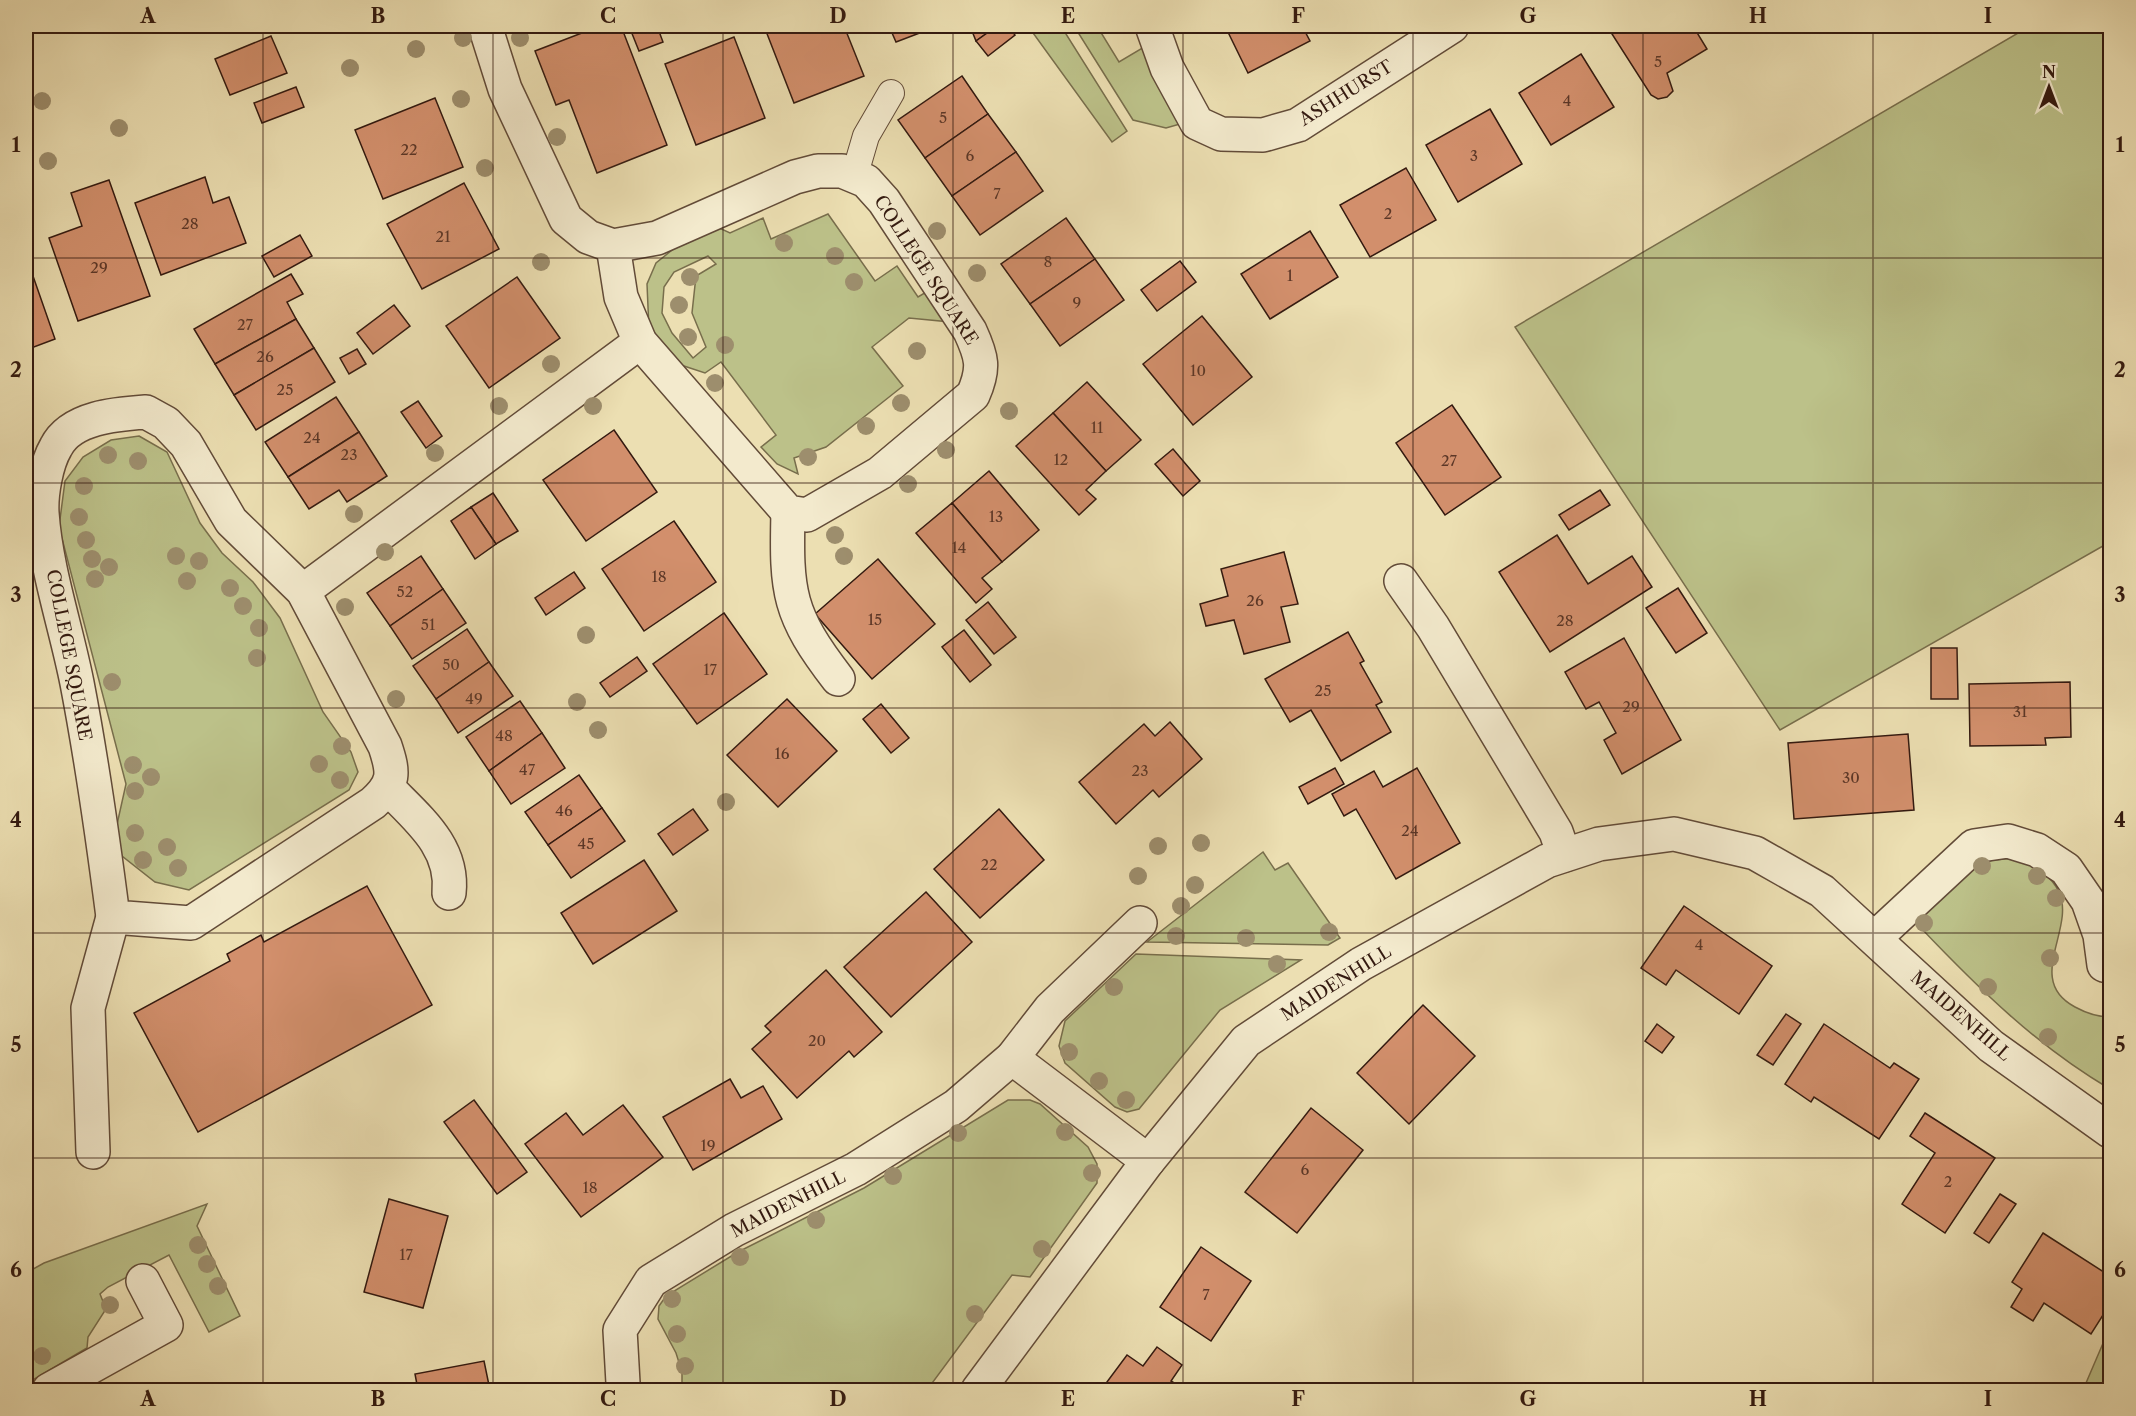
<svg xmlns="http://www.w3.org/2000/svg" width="2136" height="1416" viewBox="0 0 2136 1416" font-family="'Libre Caslon Text',serif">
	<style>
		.green { fill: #bcc189; stroke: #786e4c; stroke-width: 1.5; fill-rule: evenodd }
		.building { fill: #d28f6c; stroke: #341a10; stroke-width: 1.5 }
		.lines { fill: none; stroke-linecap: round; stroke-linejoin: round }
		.lane-casing { stroke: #624b38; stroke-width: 28 }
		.street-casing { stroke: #624b38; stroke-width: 36 }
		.lane { stroke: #f3eacd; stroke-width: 26 }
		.street { stroke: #f3eacd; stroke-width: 33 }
		.tree { fill: #9d8e6d }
		.grid { fill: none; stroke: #341a10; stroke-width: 1.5; stroke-opacity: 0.55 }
		.labels { text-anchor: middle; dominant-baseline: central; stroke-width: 4.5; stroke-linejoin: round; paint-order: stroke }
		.number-label { font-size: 15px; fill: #5c3727 }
		.street-label { font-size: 18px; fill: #341a10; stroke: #f3eacd }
		.neatline { fill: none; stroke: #341a10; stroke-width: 2 }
		.grid-label { font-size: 20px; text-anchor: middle; font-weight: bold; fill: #341a10 }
	</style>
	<rect width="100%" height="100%" fill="#ecdfb2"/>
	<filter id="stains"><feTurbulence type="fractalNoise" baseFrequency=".00333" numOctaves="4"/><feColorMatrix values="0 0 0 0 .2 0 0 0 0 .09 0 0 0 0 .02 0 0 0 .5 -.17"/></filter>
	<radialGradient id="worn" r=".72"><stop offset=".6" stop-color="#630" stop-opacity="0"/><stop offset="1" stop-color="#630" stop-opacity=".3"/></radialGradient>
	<!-- green -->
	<g class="green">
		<path d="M1028 26H1061L1127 131 1112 142Z"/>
		<path d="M1074 26H1097L1119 62 1144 47 1180 124 1166 128 1133 120Z"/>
		<path d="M2030 26H2110V542L1780 730 1515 327Z"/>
		<path d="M828 214 875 281 897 266 918 297 928 291 951 322 909 318 872 347 903 386 826 447 794 458 798 474 777 464 761 447 776 435 721 362 705 373 678 364 649 330 647 284 656 263 677 246 715 226 730 233 763 218 771 239ZM708 256 716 264 696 276 692 313 706 347 693 358 672 333 662 313 664 287 674 272Z"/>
		<path d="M139 436 167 452 200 523 222 553 253 582 280 618 323 712 351 752 358 772 349 790 189 890 155 882 122 856 114 838 126 784 59 527 65 481 83 457 111 440Z"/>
		<path d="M1263 852 1275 870 1288 863 1340 938 1328 945 1147 942Z"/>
		<path d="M2016 858C2033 866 2050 873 2059 892 2076 929 2024 980 2075 1007 2086 1013 2098 1017 2110 1017V1089C2038 1047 1978 988 1920 927V917L1973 866 1993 860Z"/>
		<path d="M1136 954 1301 960 1220 1010 1139 1109 1127 1112 1115 1107 1065 1063 1059 1046 1065 1021Z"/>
		<path d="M1008 1100H1030L1040 1104 1088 1147 1097 1164V1183L1030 1277 1012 1275 927 1390H682V1372L676 1353 658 1319 659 1306 666 1296 738 1252 864 1188Z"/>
		<path d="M207 1204 197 1226 240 1316 209 1332 169 1255 108 1287 100 1294 106 1309 88 1337 87 1348 26 1384V1273L44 1263Z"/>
		<path d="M2110 1327V1390H2083Z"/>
	</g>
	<!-- building -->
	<g class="building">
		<path d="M77 26H94L79 31Z"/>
		<path d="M600 26H621L667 145 597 173 569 100 556 105 535 51Z"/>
		<path d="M629 26H657L663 42 639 51Z"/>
		<path d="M764 26H844L864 76 794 103Z"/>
		<path d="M889 26H938L896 42Z"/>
		<path d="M970 26H997L976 41Z"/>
		<path d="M997 26H1008L1015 35 988 56 976 41Z"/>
		<path d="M1225 26H1302L1310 41 1248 73Z"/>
		<path d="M1626 26H1693L1707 49 1667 73 1673 91 1667 97 1658 99 1651 95 1612 34Z"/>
		<path d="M271 36 287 73 230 95 215 59Z"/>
		<path d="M734 37 765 118 696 145 665 64Z"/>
		<path d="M1581 54 1614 107 1551 145 1519 93Z"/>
		<path d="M962 76 988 114 925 158 898 120Z"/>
		<path d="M296 87 304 107 262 123 254 103Z"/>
		<path d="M435 98 463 167 383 199 355 130Z"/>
		<path d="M1490 109 1522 164 1458 202 1426 145Z"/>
		<path d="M988 114 1016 152 952 196 925 158Z"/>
		<path d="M1016 152 1043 191 980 235 952 196Z"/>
		<path d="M1406 168 1436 220 1370 257 1340 205Z"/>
		<path d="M205 177 213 203 229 197 246 243 161 275 135 203Z"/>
		<path d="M109 180 150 296 78 321 49 238 82 226 71 193Z"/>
		<path d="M464 183 499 249 422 289 387 224Z"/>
		<path d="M1066 218 1095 259 1030 304 1001 264Z"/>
		<path d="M1310 231 1338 277 1270 319 1241 274Z"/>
		<path d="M300 235 312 256 274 277 262 256Z"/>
		<path d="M26 256 55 339 26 350Z"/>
		<path d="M1095 259 1124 300 1060 346 1030 304Z"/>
		<path d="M1180 261 1196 282 1157 311 1141 290Z"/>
		<path d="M291 274 303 294 287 302 296 319 215 364 194 329Z"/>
		<path d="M517 277 560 338 489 388 446 326Z"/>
		<path d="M394 305 410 326 373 354 357 333Z"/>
		<path d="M1202 316 1252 377 1193 425 1143 364Z"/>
		<path d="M296 319 314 348 234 395 215 364Z"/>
		<path d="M314 348 335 382 256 430 234 395Z"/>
		<path d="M357 349 366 364 349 374 340 358Z"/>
		<path d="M1087 382 1141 440 1106 471 1053 413Z"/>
		<path d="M336 397 359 432 288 477 265 442Z"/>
		<path d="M418 401 442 436 426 448 401 412Z"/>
		<path d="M1452 405 1501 477 1445 515 1396 443Z"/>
		<path d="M1053 413 1106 471 1086 490 1096 499 1079 515 1016 446Z"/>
		<path d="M614 430 657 492 586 541 543 480Z"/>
		<path d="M359 432 387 476 347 502 339 490 309 509 288 477Z"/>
		<path d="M1173 449 1200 481 1183 496 1155 464Z"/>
		<path d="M989 471 1039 530 1002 562 952 503Z"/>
		<path d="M1600 490 1610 505 1569 530 1559 515Z"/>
		<path d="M493 493 518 531 496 544 471 507Z"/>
		<path d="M952 503 1002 562 982 578 992 589 976 603 916 533Z"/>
		<path d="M471 507 496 544 475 559 451 521Z"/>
		<path d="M674 521 716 582 644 631 602 569Z"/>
		<path d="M1557 535 1588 584 1632 556 1652 587 1550 652 1499 572Z"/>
		<path d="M1284 552 1298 604 1281 607 1290 642 1244 654 1234 620 1206 626 1200 604 1228 596 1221 569Z"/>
		<path d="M421 556 443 589 390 626 367 593Z"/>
		<path d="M878 559 935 624 872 679 815 614Z"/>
		<path d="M574 572 585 588 546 615 535 598Z"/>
		<path d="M1678 588 1707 633 1676 653 1646 608Z"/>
		<path d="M443 589 466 623 412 659 390 626Z"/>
		<path d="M988 602 1016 637 994 654 966 620Z"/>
		<path d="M724 613 767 674 697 724 653 664Z"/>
		<path d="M467 629 489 662 436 699 413 666Z"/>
		<path d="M964 630 991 665 970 682 942 647Z"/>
		<path d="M1348 632 1364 661 1360 663 1382 702 1376 705 1391 732 1341 761 1311 710 1290 722 1265 679Z"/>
		<path d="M1624 638 1681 740 1622 774 1604 740 1616 733 1599 702 1586 709 1565 672Z"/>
		<path d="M1931 648H1957L1958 699H1931Z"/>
		<path d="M637 657 647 671 610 697 600 683Z"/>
		<path d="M489 662 513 696 458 733 436 699Z"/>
		<path d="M2070 682 2071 737 2045 738 2046 745 1970 746 1969 684Z"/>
		<path d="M787 699 837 751 778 807 727 755Z"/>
		<path d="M520 701 542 733 489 771 466 737Z"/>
		<path d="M881 704 909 738 891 753 863 719Z"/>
		<path d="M1170 722 1202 759 1159 797 1153 790 1116 824 1079 782 1144 724 1155 736Z"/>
		<path d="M542 733 565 768 511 804 489 771Z"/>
		<path d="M1908 734 1914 810 1794 819 1788 743Z"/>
		<path d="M1335 768 1344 784 1308 804 1299 787Z"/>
		<path d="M1417 768 1460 843 1396 879 1356 809 1344 816 1332 794 1374 771 1383 787Z"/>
		<path d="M2110 773V785L2104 779Z"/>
		<path d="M579 775 602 808 548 845 525 812Z"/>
		<path d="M602 808 625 841 571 878 548 845Z"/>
		<path d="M693 809 708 830 673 855 658 834Z"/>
		<path d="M999 809 1044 860 980 918 934 869Z"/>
		<path d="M644 860 677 911 593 964 561 913Z"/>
		<path d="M367 886 432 1005 198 1132 134 1013 230 961 227 954 261 935 264 942Z"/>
		<path d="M926 892 972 942 891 1017 844 967Z"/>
		<path d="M1684 906 1772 966 1739 1014 1676 970 1666 985 1641 968Z"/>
		<path d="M826 970 882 1032 854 1057 849 1051 797 1098 752 1049 771 1032 765 1026Z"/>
		<path d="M1423 1005 1475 1056 1409 1124 1357 1073Z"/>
		<path d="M1786 1014 1801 1024 1773 1065 1757 1055Z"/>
		<path d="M1657 1024 1674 1037 1662 1053 1645 1041Z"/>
		<path d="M1824 1024 1890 1068 1894 1063 1919 1079 1879 1139 1814 1097 1811 1102 1785 1084Z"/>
		<path d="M730 1079 741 1098 763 1086 782 1119 693 1170 663 1117Z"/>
		<path d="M474 1100 527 1172 497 1194 444 1122Z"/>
		<path d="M623 1105 663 1157 581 1217 525 1144 566 1113 583 1135Z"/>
		<path d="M1311 1108 1363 1150 1297 1233 1245 1192Z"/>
		<path d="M1925 1113 1995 1158 1945 1233 1902 1204 1935 1153 1910 1136Z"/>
		<path d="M2000 1194 2016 1204 1989 1243 1974 1233Z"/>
		<path d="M389 1199 448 1216 423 1308 364 1292Z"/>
		<path d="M2043 1233 2110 1276V1304L2091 1334 2044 1303 2033 1321 2011 1307 2022 1289 2012 1282Z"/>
		<path d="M1201 1247 1251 1281 1211 1341 1160 1307Z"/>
		<path d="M1157 1347 1182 1365 1171 1381 1185 1390H1101L1127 1355 1143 1366Z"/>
		<path d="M484 1361 490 1390H418L415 1374Z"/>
		<path d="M245 1383 249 1390H231Z"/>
	</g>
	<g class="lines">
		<!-- lane casing -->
		<g class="lane-casing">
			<path id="lane" d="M854 177 866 136 891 93"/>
		</g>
		<!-- street casing -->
		<g class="street-casing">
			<g id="street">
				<path d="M485 26 505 89 566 219 588 237 613 246 657 238 795 177 818 171H842L866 181 884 201 970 331C982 357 985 368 973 395L880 473 807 515 788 512 640 342 621 297 613 246"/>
				<path d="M1152 26 1167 68 1197 123 1221 134 1263 135 1298 125 1452 26"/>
				<path d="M146 412 166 423 186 444 231 521 303 591 385 746C394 773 395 783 373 803L191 923 113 917C103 839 92 761 77 683 66 627 46 570 42 513 41 494 46 464 56 447 71 417 117 414 146 412Z"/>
				<path d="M788 512C786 593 788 614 838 679"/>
				<path d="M1401 581 1433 627 1556 832 1564 855"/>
				<path d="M303 591 640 342"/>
				<path d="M389 789C418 819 454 847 449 893"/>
				<path d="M1875 938 1974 846 2008 841 2037 850 2066 869 2088 901 2100 935 2104 965"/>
				<path d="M1012 1058 1148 1161"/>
				<path d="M93 1152 88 1008 113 917"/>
				<path d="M623 1383 620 1330 651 1281 734 1230 856 1169 956 1106 1012 1058 1050 1009 1140 923"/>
				<path d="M49 1390 166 1325 143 1281"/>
				<path d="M978 1390 1148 1161 1246 1041 1361 964 1547 861 1599 844 1674 834 1755 853 1822 891 1991 1046 2110 1131"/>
			</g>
		</g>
		<!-- lane -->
		<use href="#lane" class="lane"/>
		<!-- street -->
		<use href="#street" class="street"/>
	</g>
	<!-- trees -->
	<g class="tree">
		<circle cx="463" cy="38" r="9"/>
		<circle cx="520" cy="38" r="9"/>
		<circle cx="416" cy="49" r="9"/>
		<circle cx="350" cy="68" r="9"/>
		<circle cx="461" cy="99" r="9"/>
		<circle cx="42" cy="101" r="9"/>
		<circle cx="119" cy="128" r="9"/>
		<circle cx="557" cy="137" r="9"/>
		<circle cx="48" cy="161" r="9"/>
		<circle cx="485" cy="168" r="9"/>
		<circle cx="937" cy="231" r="9"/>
		<circle cx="784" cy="243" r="9"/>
		<circle cx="835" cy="256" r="9"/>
		<circle cx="541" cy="262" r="9"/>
		<circle cx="977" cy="273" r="9"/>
		<circle cx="690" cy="277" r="9"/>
		<circle cx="854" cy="282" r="9"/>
		<circle cx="679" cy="305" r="9"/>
		<circle cx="688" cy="337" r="9"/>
		<circle cx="725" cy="345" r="9"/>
		<circle cx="917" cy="351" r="9"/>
		<circle cx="551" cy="364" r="9"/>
		<circle cx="715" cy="383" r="9"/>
		<circle cx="901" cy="403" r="9"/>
		<circle cx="499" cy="406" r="9"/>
		<circle cx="593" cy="406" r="9"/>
		<circle cx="1009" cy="411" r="9"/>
		<circle cx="866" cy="426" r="9"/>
		<circle cx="946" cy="450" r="9"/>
		<circle cx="435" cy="453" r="9"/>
		<circle cx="108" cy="455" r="9"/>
		<circle cx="808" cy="457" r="9"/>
		<circle cx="138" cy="461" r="9"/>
		<circle cx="908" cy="484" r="9"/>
		<circle cx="84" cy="486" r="9"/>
		<circle cx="354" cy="514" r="9"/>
		<circle cx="79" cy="517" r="9"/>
		<circle cx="835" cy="535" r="9"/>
		<circle cx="86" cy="540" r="9"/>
		<circle cx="385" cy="552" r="9"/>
		<circle cx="176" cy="556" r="9"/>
		<circle cx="844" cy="556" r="9"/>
		<circle cx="92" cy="559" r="9"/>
		<circle cx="199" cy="561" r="9"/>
		<circle cx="109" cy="567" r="9"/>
		<circle cx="95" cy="579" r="9"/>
		<circle cx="187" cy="581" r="9"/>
		<circle cx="230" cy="588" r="9"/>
		<circle cx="243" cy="606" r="9"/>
		<circle cx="345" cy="607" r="9"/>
		<circle cx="259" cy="628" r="9"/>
		<circle cx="586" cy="635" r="9"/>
		<circle cx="257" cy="658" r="9"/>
		<circle cx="112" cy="682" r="9"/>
		<circle cx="396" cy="699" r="9"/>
		<circle cx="577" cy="702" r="9"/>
		<circle cx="598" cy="730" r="9"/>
		<circle cx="342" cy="746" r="9"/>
		<circle cx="319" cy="764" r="9"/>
		<circle cx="133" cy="765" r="9"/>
		<circle cx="151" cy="777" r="9"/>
		<circle cx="340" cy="780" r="9"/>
		<circle cx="135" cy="791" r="9"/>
		<circle cx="726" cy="802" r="9"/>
		<circle cx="135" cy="833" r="9"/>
		<circle cx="1201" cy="843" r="9"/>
		<circle cx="1158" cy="846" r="9"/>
		<circle cx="167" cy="847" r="9"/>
		<circle cx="143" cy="860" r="9"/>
		<circle cx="1982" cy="866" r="9"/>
		<circle cx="178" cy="868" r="9"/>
		<circle cx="1138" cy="876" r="9"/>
		<circle cx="2037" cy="876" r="9"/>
		<circle cx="1195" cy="885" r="9"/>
		<circle cx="2056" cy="898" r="9"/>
		<circle cx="1181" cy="906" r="9"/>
		<circle cx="1924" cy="923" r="9"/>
		<circle cx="1329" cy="932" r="9"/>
		<circle cx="1176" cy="936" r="9"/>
		<circle cx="1246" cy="938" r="9"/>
		<circle cx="2050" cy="958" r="9"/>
		<circle cx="1277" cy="964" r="9"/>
		<circle cx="1114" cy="987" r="9"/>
		<circle cx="1988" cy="987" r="9"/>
		<circle cx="2048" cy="1037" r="9"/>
		<circle cx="1069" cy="1052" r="9"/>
		<circle cx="1099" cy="1081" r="9"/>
		<circle cx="1126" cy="1100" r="9"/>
		<circle cx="1065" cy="1132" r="9"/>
		<circle cx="958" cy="1133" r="9"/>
		<circle cx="1092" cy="1173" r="9"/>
		<circle cx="893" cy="1176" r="9"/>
		<circle cx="816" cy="1220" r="9"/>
		<circle cx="198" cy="1245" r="9"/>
		<circle cx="1042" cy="1249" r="9"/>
		<circle cx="740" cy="1257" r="9"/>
		<circle cx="207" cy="1264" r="9"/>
		<circle cx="218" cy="1286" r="9"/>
		<circle cx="672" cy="1299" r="9"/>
		<circle cx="110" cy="1305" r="9"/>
		<circle cx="975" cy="1314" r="9"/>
		<circle cx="677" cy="1334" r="9"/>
		<circle cx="42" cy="1356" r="9"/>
		<circle cx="685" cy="1366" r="9"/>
	</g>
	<!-- grid -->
	<path class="grid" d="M263 26V1390M493 26V1390M723 26V1390M953 26V1390M1183 26V1390M1413 26V1390M1643 26V1390M1873 26V1390M26 258H2110M26 483H2110M26 708H2110M26 933H2110M26 1158H2110"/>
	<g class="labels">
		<!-- number labels -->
		<g class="number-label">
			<text x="1658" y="61">5</text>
			<text x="1567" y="100">4</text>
			<text x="943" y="117">5</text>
			<text x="409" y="149">22</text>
			<text x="970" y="155">6</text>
			<text x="1474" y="155">3</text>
			<text x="997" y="193">7</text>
			<text x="1388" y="213">2</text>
			<text x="190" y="223">28</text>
			<text x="443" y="236">21</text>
			<text x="1048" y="261">8</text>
			<text x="99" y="267">29</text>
			<text x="1290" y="275">1</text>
			<text x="1077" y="302">9</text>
			<text x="245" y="324">27</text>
			<text x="265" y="356">26</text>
			<text x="1198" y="370">10</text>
			<text x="285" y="389">25</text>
			<text x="1097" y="427">11</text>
			<text x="312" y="437">24</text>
			<text x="349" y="454">23</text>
			<text x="1061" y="459">12</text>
			<text x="1449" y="460">27</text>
			<text x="996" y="516">13</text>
			<text x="959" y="547">14</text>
			<text x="659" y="576">18</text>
			<text x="405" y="591">52</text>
			<text x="1255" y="600">26</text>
			<text x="875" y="619">15</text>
			<text x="1565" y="620">28</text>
			<text x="428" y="624">51</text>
			<text x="451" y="664">50</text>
			<text x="710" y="669">17</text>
			<text x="1323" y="690">25</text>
			<text x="474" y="698">49</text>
			<text x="1631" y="706">29</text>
			<text x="2020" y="711">31</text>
			<text x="504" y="735">48</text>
			<text x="782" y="753">16</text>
			<text x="527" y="769">47</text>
			<text x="1140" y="770">23</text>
			<text x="1851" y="777">30</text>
			<text x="564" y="810">46</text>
			<text x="1410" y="830">24</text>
			<text x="586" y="843">45</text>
			<text x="989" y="864">22</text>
			<text x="1699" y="944">4</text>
			<text x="817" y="1040">20</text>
			<text x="708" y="1145">19</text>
			<text x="1305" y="1169">6</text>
			<text x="1948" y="1181">2</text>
			<text x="590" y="1187">18</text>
			<text x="406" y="1254">17</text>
			<text x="1206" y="1294">7</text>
		</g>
		<!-- street labels -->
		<g class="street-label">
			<text transform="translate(1346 93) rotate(-32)">ASHHURST</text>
			<text transform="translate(926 270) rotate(57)">COLLEGE SQUARE</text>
			<text transform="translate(69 655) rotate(79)">COLLEGE SQUARE</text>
			<text transform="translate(1336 983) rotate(-32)">MAIDENHILL</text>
			<text transform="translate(1961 1016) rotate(41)">MAIDENHILL</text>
			<text transform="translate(788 1204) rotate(-27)">MAIDENHILL</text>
		</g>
	</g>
	<!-- margin -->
	<rect width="2136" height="1416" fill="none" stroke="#ecdfb2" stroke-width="66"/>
	<!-- north arrow -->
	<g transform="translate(2049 87)" stroke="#f3eacd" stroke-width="4.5" paint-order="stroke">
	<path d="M0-4.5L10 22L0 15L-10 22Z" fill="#341a10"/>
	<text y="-9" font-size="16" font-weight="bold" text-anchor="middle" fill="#341a10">N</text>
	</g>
	<rect x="33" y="33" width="2070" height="1350" class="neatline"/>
	<g class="grid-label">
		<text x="148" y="23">A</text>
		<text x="378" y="23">B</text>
		<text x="608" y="23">C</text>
		<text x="838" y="23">D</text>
		<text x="1068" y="23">E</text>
		<text x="1298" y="23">F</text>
		<text x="1528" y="23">G</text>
		<text x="1758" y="23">H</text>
		<text x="1988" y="23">I</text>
		<text x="16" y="152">1</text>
		<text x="2120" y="152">1</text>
		<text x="16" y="377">2</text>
		<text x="2120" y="377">2</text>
		<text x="16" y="602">3</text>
		<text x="2120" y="602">3</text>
		<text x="16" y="827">4</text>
		<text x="2120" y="827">4</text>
		<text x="16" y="1052">5</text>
		<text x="2120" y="1052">5</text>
		<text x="16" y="1277">6</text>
		<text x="2120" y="1277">6</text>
		<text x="148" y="1406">A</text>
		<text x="378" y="1406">B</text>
		<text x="608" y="1406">C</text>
		<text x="838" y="1406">D</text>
		<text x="1068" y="1406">E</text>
		<text x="1298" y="1406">F</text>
		<text x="1528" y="1406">G</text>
		<text x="1758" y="1406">H</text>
		<text x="1988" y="1406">I</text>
	</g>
	<rect width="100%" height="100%" filter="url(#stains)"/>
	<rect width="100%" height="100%" fill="url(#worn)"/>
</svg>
